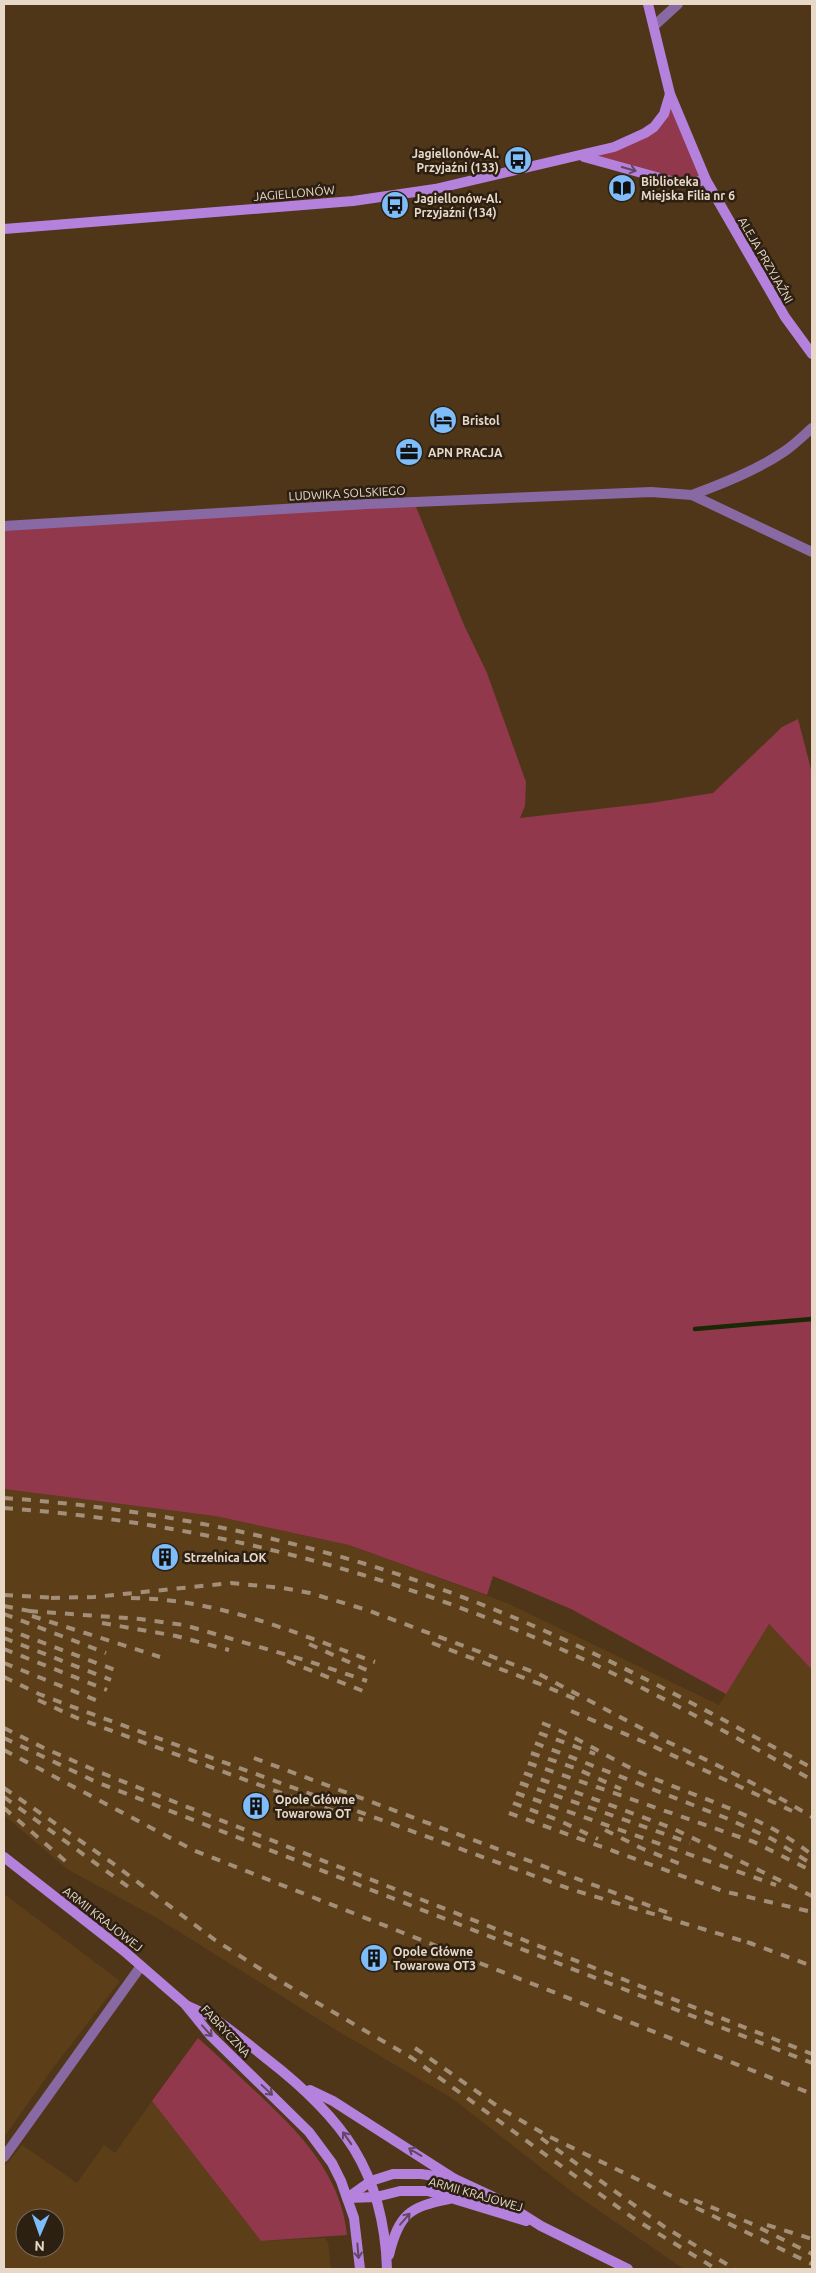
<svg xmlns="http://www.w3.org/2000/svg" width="816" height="2273" viewBox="0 0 816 2273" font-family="Ubuntu,sans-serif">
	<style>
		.built { fill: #5c3e19; fill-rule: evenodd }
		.green { fill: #91384d }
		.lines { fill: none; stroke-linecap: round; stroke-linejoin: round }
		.stream { stroke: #1a2806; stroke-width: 4.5 }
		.street { stroke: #8969a3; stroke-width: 10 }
		.secondary { stroke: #b481dc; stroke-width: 10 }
		.rail { stroke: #a38f78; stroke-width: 4; stroke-dasharray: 9 9; stroke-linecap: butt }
		.oneway { stroke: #624763 }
		.labels { text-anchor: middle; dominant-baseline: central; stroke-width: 5; stroke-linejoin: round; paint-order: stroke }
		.poi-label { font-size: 12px; font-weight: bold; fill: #e8d8c7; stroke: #2c2013; text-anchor: start }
		.street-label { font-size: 12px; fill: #e8d8c7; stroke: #2c2013 }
	</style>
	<rect width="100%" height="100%" fill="#4f3618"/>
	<!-- built -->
	<g class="built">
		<path d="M4 1489 215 1516 349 1545 507 1603 719 1705 769 1624 812 1670V2269H685L678 2265 576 2195 453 2099 326 2024 157 1918 67 1869 4 1815Z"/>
		<path d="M4 1894 120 1981 50 2072 4 2137Z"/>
		<path d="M152 2101 261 2241 325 2238 328 2242 331 2269H4V2167L22 2145 77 2183 104 2145 115 2153ZM25 2218H55V2248H25Z"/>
	</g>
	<!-- green -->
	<g class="green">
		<path d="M670 94 706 180 694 182 582 156 654 127Z"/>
		<path d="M414 502 464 625 487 673 526 782 525 806 520 818 651 803 713 793 782 727 798 719 812 773V1670L769 1624 726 1694 571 1609 493 1576 487 1595 349 1545 215 1516 4 1489V526Z"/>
		<path d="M198 2038C217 2055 235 2072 254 2090 297 2130 341 2173 347 2235L261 2241 152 2101Z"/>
	</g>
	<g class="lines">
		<!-- stream -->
		<path class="stream" d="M695 1329 812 1319"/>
		<!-- street -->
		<g class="street">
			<path d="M654 26 678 4"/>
			<path d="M692 495C724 483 757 470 785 451 795 444 803 436 812 428"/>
			<path d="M4 526 367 504 651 492 692 495 812 552"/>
			<path d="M4 2157 141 1966"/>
		</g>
		<!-- secondary -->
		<g class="secondary">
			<path d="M648 4 670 94 706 180 785 317 812 354"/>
			<path d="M584 157 678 183H689L706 180"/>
			<path d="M4 229 353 201 435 189 614 147 645 133 654 127 664 114 670 94"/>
			<path d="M4 1857 124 1951 185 2004 211 2036 309 2132 332 2163 341 2181 354 2218 360 2269"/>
			<path d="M188 2006C198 2011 209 2015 218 2021 235 2033 251 2046 267 2059 342 2117 384 2171 387 2269"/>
			<path d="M310 2090 333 2101 453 2178"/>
			<path d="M347 2198 371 2181 393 2174H421L455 2179 500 2200 541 2226 628 2269"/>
			<path d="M348 2198 376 2197 400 2191H428L526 2221"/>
			<path d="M389 2255C399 2214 409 2207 449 2199"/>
		</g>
		<!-- rail -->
		<g class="rail">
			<path d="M4 1498C175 1510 345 1548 503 1613 610 1657 711 1713 812 1768"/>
			<path d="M4 1508C185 1521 364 1565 531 1636 628 1677 721 1729 812 1780"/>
			<path d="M4 1595 56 1598"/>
			<path d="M51 1598 94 1597 231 1583 283 1588 310 1593 367 1610 539 1674 656 1736"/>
			<path d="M131 1598C219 1599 293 1632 375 1662"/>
			<path d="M4 1606 35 1612"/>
			<path d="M29 1611 140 1619 184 1625 308 1661 367 1681"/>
			<path d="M4 1614 106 1653"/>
			<path d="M32 1616 160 1657"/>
			<path d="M102 1623 176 1636 229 1650"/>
			<path d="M4 1628 115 1670"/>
			<path d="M4 1638 111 1680"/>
			<path d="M432 1643 540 1684 580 1701"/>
			<path d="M309 1644 371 1672"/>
			<path d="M4 1649 107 1690"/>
			<path d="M287 1661 363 1691"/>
			<path d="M4 1663 103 1703"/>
			<path d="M4 1677 39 1694 81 1710 570 1889 753 1944"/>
			<path d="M38 1700 77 1718 303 1801 363 1820"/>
			<path d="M571 1711 644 1742 792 1811"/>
			<path d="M542 1723C576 1736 605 1756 637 1771 696 1798 762 1814 812 1855"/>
			<path d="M4 1728 44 1748 99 1772 812 2054"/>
			<path d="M539 1733 595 1754"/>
			<path d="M650 1734C706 1759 760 1785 812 1817"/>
			<path d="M4 1738 94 1781 812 2063"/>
			<path d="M535 1743 726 1818 772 1839 807 1861"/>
			<path d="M4 1750 193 1850 812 2094"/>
			<path d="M531 1753 575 1768 621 1789"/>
			<path d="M254 1758 674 1915"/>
			<path d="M528 1763 754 1842 812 1871"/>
			<path d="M524 1773 672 1828 812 1896"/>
			<path d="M520 1783 690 1843"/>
			<path d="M4 1788 111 1862 215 1940 273 1977 412 2058 633 2218 716 2269"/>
			<path d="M516 1793 776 1885"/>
			<path d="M4 1797 134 1891"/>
			<path d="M513 1803 558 1820 598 1839"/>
			<path d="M4 1808 70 1865"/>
			<path d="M509 1813 723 1891 812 1912"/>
			<path d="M605 1830 641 1848 685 1866"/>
			<path d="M747 1942 812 1966"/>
			<path d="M415 2048 503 2110 548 2136 812 2264"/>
			<path d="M541 2138 666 2228 735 2269"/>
			<path d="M694 2200 750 2223 812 2254"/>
			<path d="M767 2225 812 2239"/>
		</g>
	</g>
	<!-- one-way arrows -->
	<defs><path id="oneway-shaft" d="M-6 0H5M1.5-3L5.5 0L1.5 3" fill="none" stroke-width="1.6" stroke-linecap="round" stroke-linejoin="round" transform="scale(1.25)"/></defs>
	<g class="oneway">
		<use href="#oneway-shaft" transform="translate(629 169) rotate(16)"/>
		<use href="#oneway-shaft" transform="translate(207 2031) rotate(48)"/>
		<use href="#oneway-shaft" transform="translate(267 2090) rotate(43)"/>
		<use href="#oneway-shaft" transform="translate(347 2138) rotate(-125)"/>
		<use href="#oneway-shaft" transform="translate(415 2152) rotate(-149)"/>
		<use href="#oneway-shaft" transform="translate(405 2219) rotate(-49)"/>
		<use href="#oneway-shaft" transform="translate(358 2251) rotate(85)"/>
	</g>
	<!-- icons -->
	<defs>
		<g id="bus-disc" transform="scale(1.4375)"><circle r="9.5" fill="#7fbdfa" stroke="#2c2013"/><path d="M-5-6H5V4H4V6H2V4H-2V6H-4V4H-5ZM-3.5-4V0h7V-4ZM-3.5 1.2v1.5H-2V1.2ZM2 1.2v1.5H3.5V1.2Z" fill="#111"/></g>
		<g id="library-disc" transform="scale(1.4375)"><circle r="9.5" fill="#7fbdfa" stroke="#2c2013"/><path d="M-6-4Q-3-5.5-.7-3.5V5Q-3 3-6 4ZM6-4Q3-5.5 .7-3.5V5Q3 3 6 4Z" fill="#111"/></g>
		<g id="hotel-disc" transform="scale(1.4375)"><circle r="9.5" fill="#7fbdfa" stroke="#2c2013"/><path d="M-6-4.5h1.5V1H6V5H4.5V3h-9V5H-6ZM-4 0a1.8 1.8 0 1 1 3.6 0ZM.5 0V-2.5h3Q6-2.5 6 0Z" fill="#111"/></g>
		<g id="office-disc" transform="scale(1.4375)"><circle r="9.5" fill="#7fbdfa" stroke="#2c2013"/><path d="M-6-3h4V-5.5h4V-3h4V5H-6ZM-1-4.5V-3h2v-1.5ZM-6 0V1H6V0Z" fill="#111"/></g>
		<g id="building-disc" transform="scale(1.4375)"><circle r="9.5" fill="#7fbdfa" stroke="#2c2013"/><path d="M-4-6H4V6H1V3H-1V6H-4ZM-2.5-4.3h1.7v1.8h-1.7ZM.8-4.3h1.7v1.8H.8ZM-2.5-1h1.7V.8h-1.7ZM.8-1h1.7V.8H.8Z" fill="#111"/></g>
	</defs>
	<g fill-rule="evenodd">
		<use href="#bus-disc" x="518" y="160"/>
		<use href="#library-disc" x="622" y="188"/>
		<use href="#bus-disc" x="395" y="205"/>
		<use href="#hotel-disc" x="443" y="420"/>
		<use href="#office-disc" x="409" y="452"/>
		<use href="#building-disc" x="165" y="1557"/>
		<use href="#building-disc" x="256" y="1806"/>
		<use href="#building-disc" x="374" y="1958"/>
	</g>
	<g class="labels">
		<!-- poi labels -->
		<g class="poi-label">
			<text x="499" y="153" text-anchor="end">Jagiellonów-Al.<tspan x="499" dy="14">Przyjaźni (133)</tspan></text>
			<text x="641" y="181">Biblioteka<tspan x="641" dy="14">Miejska Filia nr 6</tspan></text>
			<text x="414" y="198">Jagiellonów-Al.<tspan x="414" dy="14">Przyjaźni (134)</tspan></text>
			<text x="462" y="420">Bristol</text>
			<text x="428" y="452">APN PRACJA</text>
			<text x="184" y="1557">Strzelnica LOK</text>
			<text x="275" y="1799">Opole Główne<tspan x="275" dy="14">Towarowa OT</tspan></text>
			<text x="393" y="1951">Opole Główne<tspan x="393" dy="14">Towarowa OT3</tspan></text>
		</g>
		<!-- street labels -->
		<g class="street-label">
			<text transform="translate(294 193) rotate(-5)">JAGIELLONÓW</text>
			<text transform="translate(766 260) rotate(60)">ALEJA PRZYJAŹNI</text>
			<text transform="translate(347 493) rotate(-3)">LUDWIKA SOLSKIEGO</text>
			<text transform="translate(103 1919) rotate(38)">ARMII KRAJOWEJ</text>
			<text transform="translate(226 2031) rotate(47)">FABRYCZNA</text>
			<text transform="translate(476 2194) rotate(16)">ARMII KRAJOWEJ</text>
		</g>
	</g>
	<!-- border -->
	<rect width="816" height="2273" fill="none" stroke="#e8d8c7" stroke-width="10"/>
	<!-- north arrow -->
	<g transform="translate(40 2233) rotate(182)"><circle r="24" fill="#2c2013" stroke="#776a5b"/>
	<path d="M0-4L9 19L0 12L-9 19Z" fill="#7fbdfa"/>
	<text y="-8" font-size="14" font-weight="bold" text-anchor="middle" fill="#e8d8c7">N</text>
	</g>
</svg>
